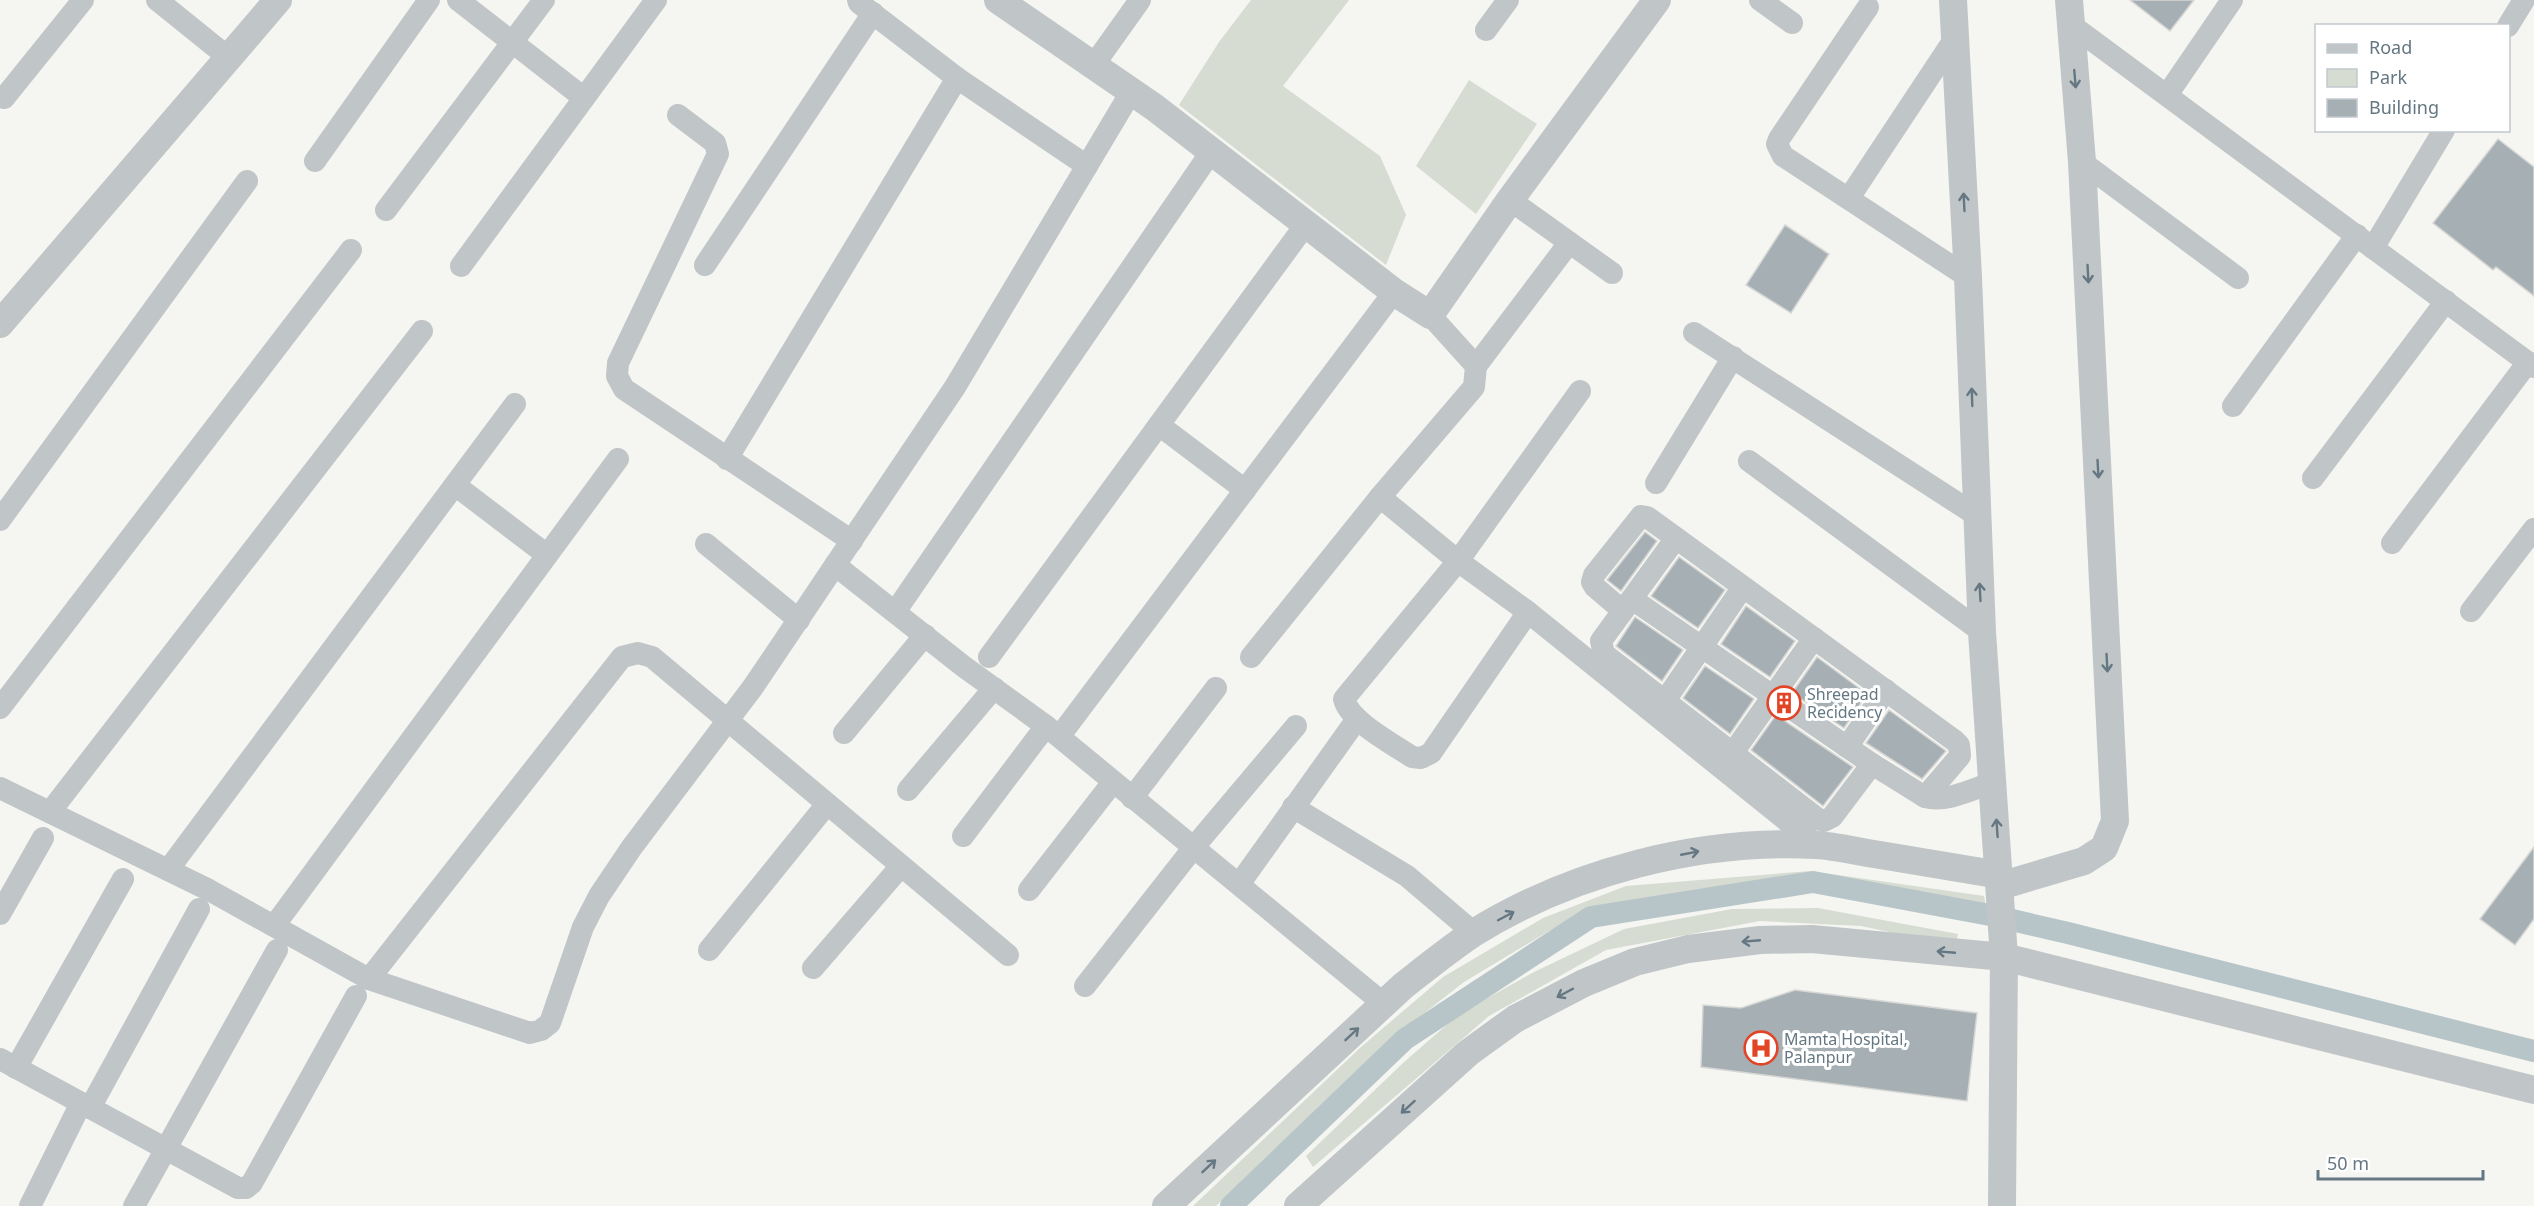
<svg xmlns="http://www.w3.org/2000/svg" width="2534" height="1206" viewBox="0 0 2534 1206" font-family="'Noto Sans',sans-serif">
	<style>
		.green { fill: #d6dcd2 }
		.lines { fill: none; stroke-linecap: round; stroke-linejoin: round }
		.canal { stroke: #b8c5c8; stroke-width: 22 }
		.building { fill: #a6b0b4; stroke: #d6d6d4; stroke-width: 1.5 }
		.minor { stroke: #c0c5c7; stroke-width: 22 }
		.tertiary { stroke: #c0c5c7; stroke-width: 28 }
		.oneway { stroke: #647782 }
		.labels { text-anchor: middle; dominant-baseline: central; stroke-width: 6; stroke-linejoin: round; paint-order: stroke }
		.poi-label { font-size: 16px; fill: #647782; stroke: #fff; text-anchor: start }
	</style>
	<rect width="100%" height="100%" fill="#f5f5f1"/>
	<!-- green -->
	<g class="green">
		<path d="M1251 0H1349L1283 86 1380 156 1406 215 1386 265 1179 105 1219 42Z"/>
		<path d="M1469 80 1537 124 1476 214 1416 166Z"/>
		<path d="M1810 871 1984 896 1986 907 1808 877 1600 908 1549 931 1464 982 1399 1033 1216 1206H1193L1361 1047 1443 977 1543 918 1626 886Z"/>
		<path d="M1818 908 1958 934 1955 946 1861 926 1760 921 1606 950 1489 1016 1313 1167 1306 1156 1403 1063 1459 1014 1534 972 1624 929 1732 909Z"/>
	</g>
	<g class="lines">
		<!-- canal -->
		<path class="canal" d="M1231 1206 1405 1039 1591 917 1813 882 1990 915 2068 933 2534 1051"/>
	</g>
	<!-- building -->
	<g class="building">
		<path d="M2130 0H2194L2170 31Z"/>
		<path d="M2498 139 2534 167V296L2496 267 2493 270 2433 223Z"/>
		<path d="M1785 225 1829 254 1791 313 1746 285Z"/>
		<path d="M1645 532 1657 541 1621 591 1607 580Z"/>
		<path d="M1679 557 1725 590 1698 628 1651 596Z"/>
		<path d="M1746 606 1795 641 1770 677 1721 644Z"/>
		<path d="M1635 617 1683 650 1662 681 1616 646Z"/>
		<path d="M1817 657 1867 694 1844 728 1792 693Z"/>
		<path d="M1705 666 1754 699 1730 734 1683 698Z"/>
		<path d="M1889 710 1946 751 1922 779 1866 743Z"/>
		<path d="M1776 715 1853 767 1823 806 1751 750Z"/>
		<path d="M2534 847V919L2515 945 2480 919Z"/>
		<path d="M1795 990 1977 1013 1967 1101 1701 1067 1703 1005 1741 1008Z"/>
	</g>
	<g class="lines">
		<!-- minor -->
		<g class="minor">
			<path d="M157 0 229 58"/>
			<path d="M458 0 584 98"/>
			<path d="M858 0 859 3 957 78 1087 166"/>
			<path d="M1760 0 1792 23"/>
			<path d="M1868 7 1779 139 1777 144 1783 156 1968 277"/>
			<path d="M2070 24 2534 367"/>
			<path d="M2508 26 2524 0"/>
			<path d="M1486 30 1508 0"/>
			<path d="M1093 66 1140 0"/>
			<path d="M2167 95 2232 0"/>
			<path d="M4 98 83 0"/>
			<path d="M678 115 715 143 718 154 618 363 617 376 624 389 852 541"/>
			<path d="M315 161 429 0"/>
			<path d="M2082 162 2238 278"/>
			<path d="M1849 198 1955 38"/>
			<path d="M1510 200 1612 273"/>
			<path d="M386 210 544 0"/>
			<path d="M2373 248 2444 130"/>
			<path d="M705 265 873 13"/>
			<path d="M461 266 656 0"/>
			<path d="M1694 333 1976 515"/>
			<path d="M1476 366 1569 243"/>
			<path d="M2233 406 2357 235"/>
			<path d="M1159 425 1245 490"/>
			<path d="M727 459 957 78"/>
			<path d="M1749 461 1982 632"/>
			<path d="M2313 478 2446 301"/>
			<path d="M1656 483 1733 357"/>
			<path d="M455 485 547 555"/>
			<path d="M1380 497 1458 561 1528 612 1817 845"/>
			<path d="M0 520 247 181"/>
			<path d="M1676 538 1601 641 1604 654 1818 819 1824 821 1832 817 1872 764"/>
			<path d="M2392 543 2528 362"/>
			<path d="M706 544 799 620"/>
			<path d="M835 565 963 666 1046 726 1384 1004"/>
			<path d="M1632 599 1872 764 1925 797C1946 803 1973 789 1994 782"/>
			<path d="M1623 611 1595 587 1592 582 1594 575 1641 516 1647 517 1676 538 1955 741 1959 745 1960 756 1925 797"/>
			<path d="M2471 611 2534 529"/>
			<path d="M895 612 1211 152"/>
			<path d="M1528 612 1431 753 1421 758 1412 757C1393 744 1349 721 1344 699L1458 561 1580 391"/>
			<path d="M989 657 1306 224"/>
			<path d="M1251 657 1380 497 1474 387 1476 366 1430 315"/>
			<path d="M1664 702 1743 587"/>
			<path d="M0 708 351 250"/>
			<path d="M1065 729 1394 292"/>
			<path d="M844 733 925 635"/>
			<path d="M1847 747 1886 690"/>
			<path d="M1732 754 1814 638"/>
			<path d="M0 788 209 890 369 979 530 1033 541 1030 550 1023 583 927 599 896 632 847 753 687 955 387 1131 92"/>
			<path d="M908 790 994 688"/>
			<path d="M1132 798 1216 688"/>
			<path d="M1293 807 1407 876 1474 933"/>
			<path d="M50 812 422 331"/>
			<path d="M963 836 1046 726"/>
			<path d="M168 870 515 404"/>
			<path d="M1240 883 1357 719"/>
			<path d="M1029 890 1113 782"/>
			<path d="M0 914 43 838"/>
			<path d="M274 926 618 459"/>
			<path d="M709 950 827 804"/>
			<path d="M813 968 901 866"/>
			<path d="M369 979 622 657 638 653 652 657 1008 955"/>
			<path d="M1085 986 1194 847 1296 726"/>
			<path d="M0 1059 238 1188H246L252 1183 356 996"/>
			<path d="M16 1068 123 879"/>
			<path d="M90 1108 199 909"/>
			<path d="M30 1206 81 1103"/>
			<path d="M134 1206 277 950"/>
		</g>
		<!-- tertiary -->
		<g class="tertiary">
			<path d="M998 0 1154 107 1394 292 1430 315 1510 200 1657 0"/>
			<path d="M1953 0 1968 277 1982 632 2004 957 2002 1206"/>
			<path d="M0 324 278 0"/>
			<path d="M2000 886 2084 861 2104 848 2115 821 2082 162 2069 0"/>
			<path d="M1166 1206 1403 986C1426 968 1448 950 1472 934 1571 872 1698 839 1816 845 1835 846 1855 851 1874 854 1916 861 1958 868 2000 875"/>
			<path d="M1298 1206 1468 1053 1515 1019 1584 983 1635 962 1688 949 1760 940 1812 939 2004 957 2534 1090"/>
		</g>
	</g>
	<!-- one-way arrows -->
	<defs><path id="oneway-shaft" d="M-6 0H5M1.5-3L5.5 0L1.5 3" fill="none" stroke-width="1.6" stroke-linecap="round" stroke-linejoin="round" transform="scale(1.5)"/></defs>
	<g class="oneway">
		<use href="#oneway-shaft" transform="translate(2075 79) rotate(85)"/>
		<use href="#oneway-shaft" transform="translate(1964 202) rotate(-93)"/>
		<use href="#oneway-shaft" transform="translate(2088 274) rotate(87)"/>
		<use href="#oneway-shaft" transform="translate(1972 397) rotate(-92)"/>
		<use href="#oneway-shaft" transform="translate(2098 469) rotate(87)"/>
		<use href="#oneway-shaft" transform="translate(1980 592) rotate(-93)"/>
		<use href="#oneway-shaft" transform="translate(2107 663) rotate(87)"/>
		<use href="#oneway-shaft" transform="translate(1997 828) rotate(-94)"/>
		<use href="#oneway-shaft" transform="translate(1690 853) rotate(-11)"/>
		<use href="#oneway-shaft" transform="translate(1506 916) rotate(-28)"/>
		<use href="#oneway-shaft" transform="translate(1751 941) rotate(175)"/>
		<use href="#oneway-shaft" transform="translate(1946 952) rotate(-175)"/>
		<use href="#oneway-shaft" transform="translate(1565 993) rotate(152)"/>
		<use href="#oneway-shaft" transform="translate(1352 1034) rotate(-43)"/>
		<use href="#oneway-shaft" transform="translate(1408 1107) rotate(138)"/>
		<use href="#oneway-shaft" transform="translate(1209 1166) rotate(-43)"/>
	</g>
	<!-- icons -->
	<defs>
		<g id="building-ring" transform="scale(1.725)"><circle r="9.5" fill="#fff" stroke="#e14525" stroke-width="1.5"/><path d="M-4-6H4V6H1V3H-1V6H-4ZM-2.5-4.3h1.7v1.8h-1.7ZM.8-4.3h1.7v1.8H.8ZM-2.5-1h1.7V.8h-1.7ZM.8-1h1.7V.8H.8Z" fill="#e14525"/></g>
		<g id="hospital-ring" transform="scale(1.725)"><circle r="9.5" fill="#fff" stroke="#e14525" stroke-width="1.5"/><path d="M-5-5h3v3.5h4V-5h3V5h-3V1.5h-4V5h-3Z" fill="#e14525"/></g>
	</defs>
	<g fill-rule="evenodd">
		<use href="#building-ring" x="1784" y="703"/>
		<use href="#hospital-ring" x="1761" y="1048"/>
	</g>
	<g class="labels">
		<!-- poi labels -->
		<g class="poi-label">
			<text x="1807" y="694">Shreepad<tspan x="1807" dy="18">Recidency</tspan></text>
			<text x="1784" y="1039">Mamta Hospital,<tspan x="1784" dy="18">Palanpur</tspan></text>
		</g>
	</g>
	<!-- legend -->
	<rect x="2315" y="24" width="195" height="108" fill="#ffffff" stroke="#c1c9cd" stroke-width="1.5"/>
	<rect x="2327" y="44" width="30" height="9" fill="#c0c5c7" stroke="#c1c9cd" stroke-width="1.5"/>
	<text x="2369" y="54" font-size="18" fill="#647782">Road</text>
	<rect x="2327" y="69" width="30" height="18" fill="#d6dcd2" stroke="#c1c9cd" stroke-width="1.5"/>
	<text x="2369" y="84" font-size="18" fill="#647782">Park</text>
	<rect x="2327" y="99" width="30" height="18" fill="#a6b0b4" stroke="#c1c9cd" stroke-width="1.5"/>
	<text x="2369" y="114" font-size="18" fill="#647782">Building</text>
	<!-- scale -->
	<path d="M2318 1170v9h165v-9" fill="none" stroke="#647782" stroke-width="3"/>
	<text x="2327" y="1170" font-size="18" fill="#647782" stroke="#ffffff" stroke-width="4.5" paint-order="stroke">50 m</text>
</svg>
